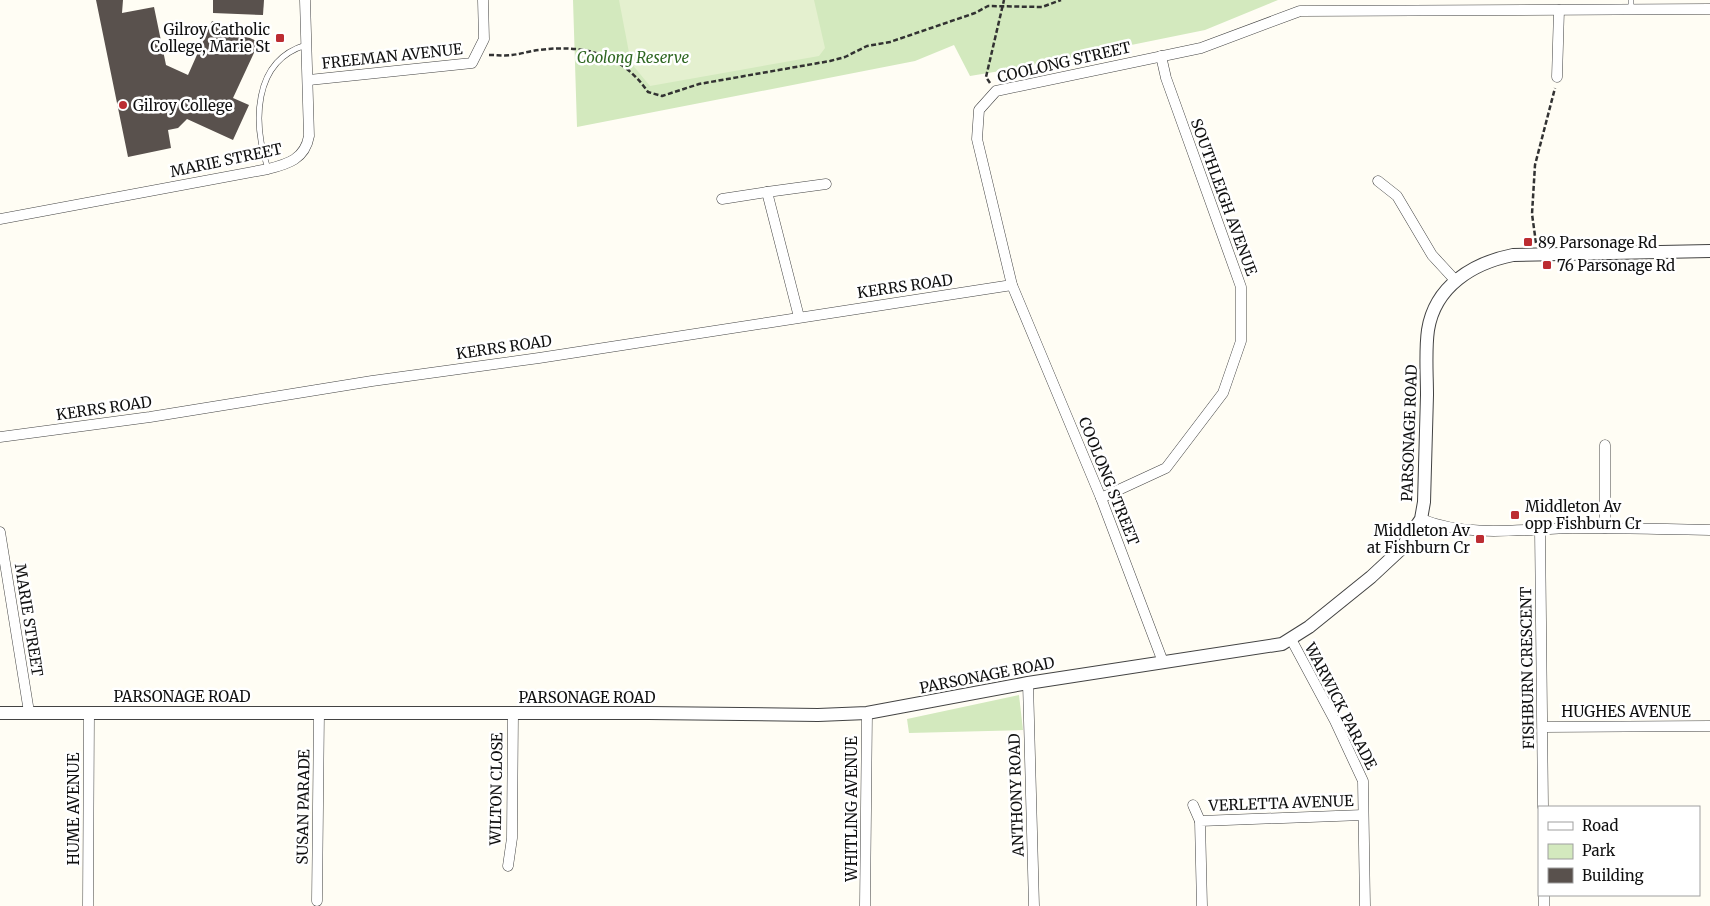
<svg xmlns="http://www.w3.org/2000/svg" width="1710" height="906" viewBox="0 0 1710 906" font-family="Merriweather,serif">
	<style>
		.green { fill: #d3e9be }
		.pitch { fill: #e4f0cf }
		.building { fill: #59514d }
		.lines { fill: none; stroke-linecap: round; stroke-linejoin: round }
		.service-casing { stroke: #434343; stroke-width: 6 }
		.minor-casing { stroke: #434343; stroke-width: 11 }
		.tertiary-casing { stroke: #434343; stroke-width: 14 }
		.path { stroke: #323232; stroke-width: 2.5; stroke-dasharray: 5 2.5; stroke-linecap: butt }
		.service { stroke: #fff; stroke-width: 5 }
		.minor { stroke: #fff; stroke-width: 10 }
		.tertiary { stroke: #fff; stroke-width: 12 }
		.poi-dot { fill: #bc2c31; stroke: #fff; stroke-width: 2 }
		.labels { text-anchor: middle; dominant-baseline: central; stroke-width: 5; stroke-linejoin: round; paint-order: stroke }
		.poi-label { font-size: 15px; fill: #101010; stroke: #fff; text-anchor: start }
		.street-label { font-size: 15px; fill: #101010; stroke: #fff }
		.park-label { font-size: 15px; font-style: italic; fill: #2f6722; stroke: #fff }
	</style>
	<rect width="100%" height="100%" fill="#fffdf4"/>
	<!-- green -->
	<g class="green">
		<path d="M573 0H1278L1205 30 1018 68 970 76 954 45 915 61 577 127Z"/>
		<path d="M1019 695 1023 730 909 733 907 719Z"/>
	</g>
	<!-- pitch -->
	<path class="pitch" d="M619 0H814L825 48 819 56 650 86 631 63Z"/>
	<!-- building -->
	<g class="building">
		<path d="M96 0H123L122 13 154 7 166 65 188 75 212 21 259 42 233 98 249 105 233 140 187 119 178 128 168 130 171 148 128 157Z"/>
		<path d="M213 0H264L263 15 213 13Z"/>
	</g>
	<g class="lines">
		<!-- service casing -->
		<g class="service-casing">
			<g id="service">
				<path d="M1631 8V0"/>
				<path d="M268 169C253 124 252 61 306 45"/>
			</g>
		</g>
		<!-- minor casing -->
		<g class="minor-casing">
			<g id="minor">
				<path d="M1557 77 1559 10"/>
				<path d="M309 80 472 63 484 39 483 0"/>
				<path d="M1378 181 1397 196 1432 255 1455 280"/>
				<path d="M722 199 767 192"/>
				<path d="M0 219 268 169C288 164 305 159 309 136L305 0"/>
				<path d="M799 317 767 192 826 184"/>
				<path d="M0 437 150 417 372 381 539 358 1012 285"/>
				<path d="M1101 498 1166 468 1223 393 1241 341V287L1166 78 1161 56"/>
				<path d="M1421 519C1468 538 1523 529 1572 528 1618 528 1664 529 1710 530"/>
				<path d="M1605 528V445"/>
				<path d="M1540 529 1543 807"/>
				<path d="M0 532 29 712"/>
				<path d="M1291 639 1335 721 1363 781 1365 906"/>
				<path d="M1163 662 1101 498 1012 285 977 139 979 110 996 91 1201 48 1300 11 1710 9"/>
				<path d="M1028 683 1034 906"/>
				<path d="M1543 727 1710 726"/>
				<path d="M1193 805 1200 821"/>
				<path d="M508 866 512 838 513 713"/>
				<path d="M1544 895V906"/>
				<path d="M317 901 319 712"/>
				<path d="M88 906 89 712"/>
				<path d="M865 906 867 713"/>
				<path d="M1202 906 1200 821 1363 815"/>
			</g>
		</g>
		<!-- tertiary casing -->
		<g class="tertiary-casing">
			<path id="tertiary" d="M0 713H649L818 715 867 713 1028 683 1282 644 1309 627 1371 577 1400 550 1421 519 1424 502C1425 466 1426 431 1427 395 1427 374 1425 351 1428 330 1435 286 1473 263 1513 255L1710 251"/>
		</g>
		<!-- path -->
		<g class="path">
			<path d="M489 55C497 55 505 56 512 55 521 54 530 51 539 50 584 44 622 54 648 92L662 96 699 84 830 61 845 57 867 46 890 42 975 13 988 6 1042 7 1061 0"/>
			<path d="M990 83 986 77 1004 0"/>
			<path d="M1536 243 1532 214 1535 165 1555 88"/>
		</g>
		<!-- service -->
		<use href="#service" class="service"/>
		<!-- minor -->
		<use href="#minor" class="minor"/>
		<!-- tertiary -->
		<use href="#tertiary" class="tertiary"/>
	</g>
	<!-- markers -->
	<g class="poi-dot">
		<rect x="275" y="33" width="10" height="10" rx="2.5"/>
		<circle cx="123" cy="105" r="5"/>
		<rect x="1523" y="237" width="10" height="10" rx="2.5"/>
		<rect x="1542" y="260" width="10" height="10" rx="2.5"/>
		<rect x="1510" y="510" width="10" height="10" rx="2.5"/>
		<rect x="1475" y="534" width="10" height="10" rx="2.5"/>
	</g>
	<g class="labels">
		<!-- poi labels -->
		<g class="poi-label">
			<text x="270" y="29" text-anchor="end">Gilroy Catholic<tspan x="270" dy="17">College, Marie St</tspan></text>
			<text x="133" y="105">Gilroy College</text>
			<text x="1538" y="242">89 Parsonage Rd</text>
			<text x="1557" y="265">76 Parsonage Rd</text>
			<text x="1525" y="506">Middleton Av<tspan x="1525" dy="17">opp Fishburn Cr</tspan></text>
			<text x="1470" y="530" text-anchor="end">Middleton Av<tspan x="1470" dy="17">at Fishburn Cr</tspan></text>
		</g>
		<!-- street labels -->
		<g class="street-label">
			<text transform="translate(392 56) rotate(-6)">FREEMAN AVENUE</text>
			<text transform="translate(1064 62) rotate(-13)">COOLONG STREET</text>
			<text transform="translate(226 160) rotate(-12)">MARIE STREET</text>
			<text transform="translate(1224 197) rotate(70)">SOUTHLEIGH AVENUE</text>
			<text transform="translate(905 286) rotate(-8)">KERRS ROAD</text>
			<text transform="translate(504 347) rotate(-8)">KERRS ROAD</text>
			<text transform="translate(104 408) rotate(-8)">KERRS ROAD</text>
			<text transform="translate(1409 433) rotate(-88)">PARSONAGE ROAD</text>
			<text transform="translate(1109 481) rotate(68)">COOLONG STREET</text>
			<text transform="translate(29 620) rotate(81)">MARIE STREET</text>
			<text transform="translate(1527 668) rotate(-91)">FISHBURN CRESCENT</text>
			<text transform="translate(987 675) rotate(-11)">PARSONAGE ROAD</text>
			<text x="182" y="696">PARSONAGE ROAD</text>
			<text x="587" y="697">PARSONAGE ROAD</text>
			<text transform="translate(1341 706) rotate(63)">WARWICK PARADE</text>
			<text x="1626" y="711">HUGHES AVENUE</text>
			<text transform="translate(496 789) rotate(-89)">WILTON CLOSE</text>
			<text transform="translate(1016 795) rotate(-92)">ANTHONY ROAD</text>
			<text transform="translate(1281 803) rotate(-2)">VERLETTA AVENUE</text>
			<text transform="translate(303 807) rotate(-89)">SUSAN PARADE</text>
			<text transform="translate(73 809) rotate(-90)">HUME AVENUE</text>
			<text transform="translate(851 809) rotate(-90)">WHITLING AVENUE</text>
		</g>
		<!-- park labels -->
		<g class="park-label">
			<text x="633" y="57">Coolong Reserve</text>
		</g>
	</g>
	<!-- legend -->
	<rect x="1538" y="806" width="162" height="90" fill="#ffffff" stroke="#9f9f9f"/>
	<rect x="1548" y="822" width="25" height="8" fill="#ffffff" stroke="#9f9f9f"/>
	<text x="1582" y="831" font-size="15" fill="#101010">Road</text>
	<rect x="1548" y="844" width="25" height="15" fill="#d3e9be" stroke="#9f9f9f"/>
	<text x="1582" y="856" font-size="15" fill="#101010">Park</text>
	<rect x="1548" y="868" width="25" height="15" fill="#59514d" stroke="#9f9f9f"/>
	<text x="1582" y="881" font-size="15" fill="#101010">Building</text>
</svg>
